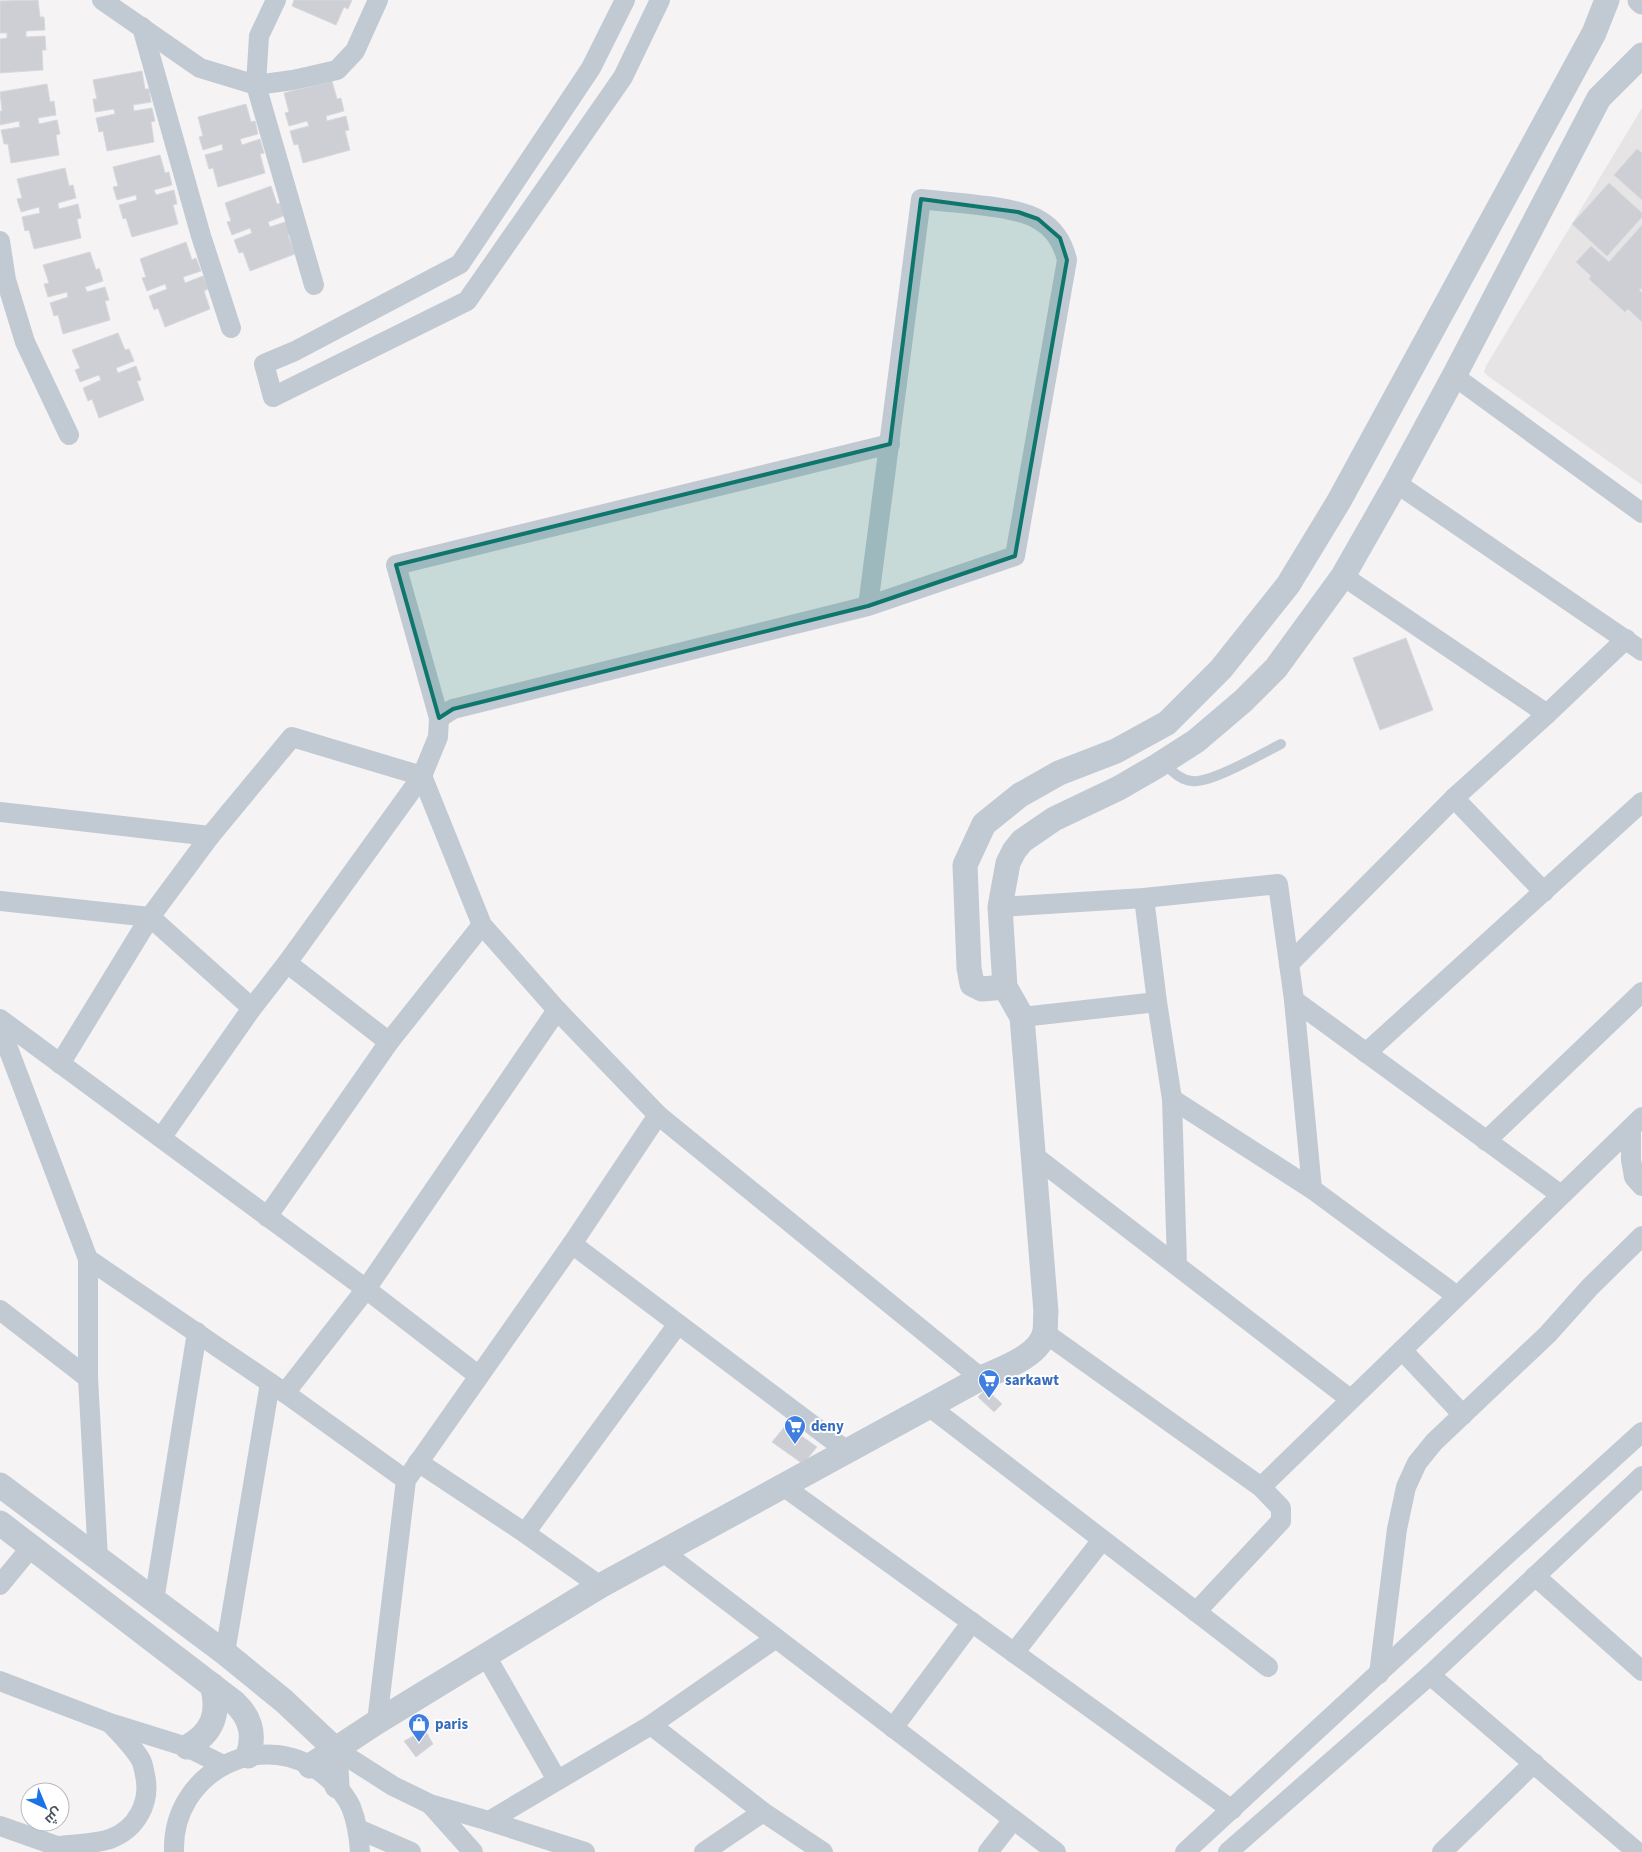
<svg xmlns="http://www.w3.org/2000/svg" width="1642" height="1852" viewBox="0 0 1642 1852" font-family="'Source Sans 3',Cairo,sans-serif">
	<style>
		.education { fill: #e6e4e5 }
		.building { fill: #cdcfd5; stroke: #d7d9de }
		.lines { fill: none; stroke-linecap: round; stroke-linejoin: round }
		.service { stroke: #c1cad2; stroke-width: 10 }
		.minor { stroke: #c1cad2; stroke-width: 20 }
		.tertiary { stroke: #c1cad2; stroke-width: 25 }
		.marked { fill: #0f766e; fill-opacity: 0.2; stroke: #0f766e; stroke-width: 4; stroke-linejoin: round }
		.labels { text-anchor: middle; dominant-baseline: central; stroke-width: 4; stroke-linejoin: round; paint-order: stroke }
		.shop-label { font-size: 15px; font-weight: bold; fill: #366cbe; stroke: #fff; text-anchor: start }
	</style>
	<rect width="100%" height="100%" fill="#f5f3f3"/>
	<!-- education -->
	<path class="education" d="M1642 108V485L1488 376 1484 372 1486 366Z"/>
	<!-- building -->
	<g class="building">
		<path d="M38 0 40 17H44L45 30 26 31V37L45 36 46 50H42L43 70 0 73V39L7 38V33H0V1Z"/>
		<path d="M294 0H352L348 9 344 7 336 25 292 6Z"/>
		<path d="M142 71 145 89H149L151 102 133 105 134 111 152 108 155 121 151 122 154 142 107 151 103 131 99 132 96 118 115 114 114 109 95 112 93 99H97L93 80Z"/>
		<path d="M332 81 337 99 341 98 344 111 326 116 327 121 346 116 349 130 345 131 350 150 303 163 298 144 294 145 290 131 309 126 307 121 289 126 285 113 289 112 284 93Z"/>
		<path d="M47 84 50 102 54 101 56 115 38 118 39 124 57 120 60 134 56 135 59 155 11 163 8 144H4L1 130 20 127 19 121 0 125V111H2L0 92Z"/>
		<path d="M246 104 251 122 255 121 258 134 240 139 242 145 260 139 264 153 260 154 265 173 218 187 213 168 209 169 205 155 223 150 222 144 203 150 199 137 203 136 198 117Z"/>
		<path d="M1637 149 1642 153V200L1614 175Z"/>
		<path d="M160 155 165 173 169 172 172 185 154 190 156 195 174 190 177 204 173 205 178 224 132 237 126 218 123 219 119 205 137 200 136 195 117 200 113 187 118 186 113 167Z"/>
		<path d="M65 168 69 186 73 185 76 198 58 203 59 209 78 204 81 218 77 219 81 238 34 249 29 230 25 231 22 217 40 213 39 207 21 212 17 199 22 198 17 179Z"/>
		<path d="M1609 183 1642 213V217L1607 256 1572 224Z"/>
		<path d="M271 186 277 204 281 203 286 215 268 222 270 227 288 221 292 234 288 235 295 254 250 271 243 252 239 253 234 240 252 233 250 228 232 235 227 222 231 221 225 203Z"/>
		<path d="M1642 225V288L1639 290 1642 293V322L1628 309 1625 312 1589 279 1591 276 1576 262 1591 246 1609 262Z"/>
		<path d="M186 242 192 260 196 258 201 271 183 277 185 283 203 276 208 289 204 291 210 309 165 327 158 308 154 310 149 296 167 289 165 284 147 291 142 278 146 277 140 259Z"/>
		<path d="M90 252 96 270 99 268 103 281 85 287 87 292 105 287 109 300 105 301 110 320 63 334 58 315 54 316 50 303 68 297 67 292 48 297 44 284 49 283 43 265Z"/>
		<path d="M118 333 125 350 129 349 134 361 116 368 118 373 136 366 141 380 137 381 144 400 99 418 92 399 88 401 83 388 101 380 99 375 80 382 75 370 80 368 72 350Z"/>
		<path d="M1406 638 1433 710 1380 730 1353 658Z"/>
		<path d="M986 1389 1002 1404 994 1412 978 1397Z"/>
		<path d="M786 1425 817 1447 803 1464 772 1442Z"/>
		<path d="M425 1730 433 1744 416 1757 404 1741Z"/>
	</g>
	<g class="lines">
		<!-- service -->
		<path class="service" d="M1163 763C1172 771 1180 780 1192 781 1210 784 1263 753 1281 744"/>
		<!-- minor -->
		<g class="minor">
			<path d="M102 0 200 68 256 85 293 80 337 70 355 51 378 0"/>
			<path d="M276 0 259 36 256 85 314 285"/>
			<path d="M625 0 591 68 460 264 295 351 264 364 273 397 467 301 623 77 660 0"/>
			<path d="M142 27 201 236 231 328"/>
			<path d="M0 241 6 280 25 342 69 435"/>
			<path d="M1454 376 1642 513"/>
			<path d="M1396 483 1642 651"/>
			<path d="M1343 576 1547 714"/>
			<path d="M439 718 453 709 868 606 1015 556 1067 260C1063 243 1055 229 1039 220 1015 205 951 203 921 199L868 606"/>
			<path d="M1454 798 1544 892"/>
			<path d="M0 812 210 836"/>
			<path d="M1144 898 1157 1002 1172 1099 1177 1265"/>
			<path d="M0 901 150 917 252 1008"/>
			<path d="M1000 907 1144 898 1278 884 1294 1000 1312 1189"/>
			<path d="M287 963 389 1042"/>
			<path d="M1289 964 1454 798 1547 714 1626 639"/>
			<path d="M1294 1000 1561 1195"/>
			<path d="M1022 1017 1157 1002"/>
			<path d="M0 1019 161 1138 252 1008 287 963 422 776 438 737 439 718 396 565 890 444"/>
			<path d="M0 1027 88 1259V1378L98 1558"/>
			<path d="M1366 1053 1642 802"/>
			<path d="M60 1064 150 917 210 836 292 737 422 776 482 925 557 1010 658 1115 981 1378"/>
			<path d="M1172 1099 1312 1189 1457 1296"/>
			<path d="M1631 1128V1160L1634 1177 1642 1186"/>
			<path d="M161 1138 366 1289 479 1376"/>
			<path d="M1486 1141 1642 992"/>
			<path d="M1033 1155 1350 1399"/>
			<path d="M267 1217 389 1042 482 925"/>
			<path d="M572 1244 847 1451"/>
			<path d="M88 1259 285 1393 406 1480"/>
			<path d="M0 1310 88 1378"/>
			<path d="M1045 1333 1261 1487 1281 1508V1521L1196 1612"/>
			<path d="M1402 1350 1463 1415"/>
			<path d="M285 1393 366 1289 557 1010"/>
			<path d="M930 1407 1268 1667"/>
			<path d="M418 1462 525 1533 600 1586"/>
			<path d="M783 1486 1232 1810"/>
			<path d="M1261 1487 1642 1117"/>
			<path d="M525 1533 678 1324"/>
			<path d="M662 1551 1056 1852"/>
			<path d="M1535 1576 1642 1671"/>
			<path d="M0 1585 32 1546"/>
			<path d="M154 1601 197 1332"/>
			<path d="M225 1653 270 1383"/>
			<path d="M1014 1653 1102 1540"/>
			<path d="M486 1656 557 1780"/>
			<path d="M1379 1674 1397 1529 1406 1487 1417 1463 1434 1442 1548 1334 1590 1287 1642 1236"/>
			<path d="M1430 1675 1637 1852"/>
			<path d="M0 1681 110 1723 187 1747 223 1765"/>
			<path d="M377 1722 406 1480 572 1244 658 1115"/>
			<path d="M651 1725 763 1812 823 1852"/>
			<path d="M893 1728 972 1622"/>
			<path d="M335 1749 393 1786 430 1804 489 1821 585 1852"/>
			<path d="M431 1805 473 1852"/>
			<path d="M489 1821 651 1725 776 1638"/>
			<path d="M0 1826 71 1851"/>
			<path d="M358 1829 411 1852"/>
			<path d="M60 1846C76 1844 95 1844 110 1839 137 1829 151 1802 145 1775 144 1770 143 1764 141 1760 133 1746 122 1736 111 1724"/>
			<path d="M174 1852C171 1771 266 1723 328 1778 337 1786 346 1796 351 1807 357 1822 359 1836 360 1852"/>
			<path d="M704 1852 763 1812"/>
			<path d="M988 1852 1013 1820"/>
			<path d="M1185 1852 1501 1560 1642 1432"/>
			<path d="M1228 1852 1430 1675 1642 1476"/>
			<path d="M1442 1852 1534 1763"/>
		</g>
		<!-- tertiary -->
		<g class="tertiary">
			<path d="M1640 0 1642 2"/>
			<path d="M1005 987 982 989 972 984 969 968 965 865 984 824 1020 795 1059 773 1116 751 1167 723 1221 669 1288 585 1339 501 1594 33 1607 0"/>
			<path d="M0 1485 225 1653 284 1701 335 1749 337 1786"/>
			<path d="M0 1523 235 1703C251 1718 255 1735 248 1756"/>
			<path d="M187 1747C213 1733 220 1713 212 1685"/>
			<path d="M310 1766 377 1722 600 1586 981 1378C1001 1369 1041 1356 1045 1331 1046 1325 1045 1318 1046 1312L1022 1017 1005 987 1000 907 1008 863 1014 851 1022 841 1054 819 1119 788 1157 766 1196 741 1243 701 1276 668 1343 576 1396 483 1454 376 1599 98 1642 55"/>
		</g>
	</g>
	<!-- marked area -->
	<path class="marked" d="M921 199 1018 212 1038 219 1060 238 1067 260 1015 556 868 606 453 709 439 718 396 565 890 444Z"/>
	<!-- icons -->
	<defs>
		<g id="supermarket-pin" transform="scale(1.125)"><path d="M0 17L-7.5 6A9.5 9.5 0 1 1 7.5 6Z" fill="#3f7fe0" stroke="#fff"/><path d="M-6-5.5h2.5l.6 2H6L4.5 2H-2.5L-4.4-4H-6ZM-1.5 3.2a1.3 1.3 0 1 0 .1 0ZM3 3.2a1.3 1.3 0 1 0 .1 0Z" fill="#fff"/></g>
		<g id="shop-pin" transform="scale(1.125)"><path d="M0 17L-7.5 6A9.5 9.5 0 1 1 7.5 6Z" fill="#3f7fe0" stroke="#fff"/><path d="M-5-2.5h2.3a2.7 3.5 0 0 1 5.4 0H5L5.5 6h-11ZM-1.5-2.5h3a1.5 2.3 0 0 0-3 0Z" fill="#fff"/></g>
	</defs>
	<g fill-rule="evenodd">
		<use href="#supermarket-pin" x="989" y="1380"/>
		<use href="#supermarket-pin" x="795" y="1426"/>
		<use href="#shop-pin" x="419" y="1724"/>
	</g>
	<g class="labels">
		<!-- shop labels -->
		<g class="shop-label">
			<text x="1005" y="1380">sarkawt</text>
			<text x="811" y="1426">deny</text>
			<text x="435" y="1724">paris</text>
		</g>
	</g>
	<!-- north arrow -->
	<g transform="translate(45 1807) rotate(136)"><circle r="24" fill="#ffffff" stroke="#b7bbc0"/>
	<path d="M0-4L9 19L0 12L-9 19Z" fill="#1a73e8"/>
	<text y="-8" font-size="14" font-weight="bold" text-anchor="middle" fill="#4a5661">ش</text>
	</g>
</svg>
